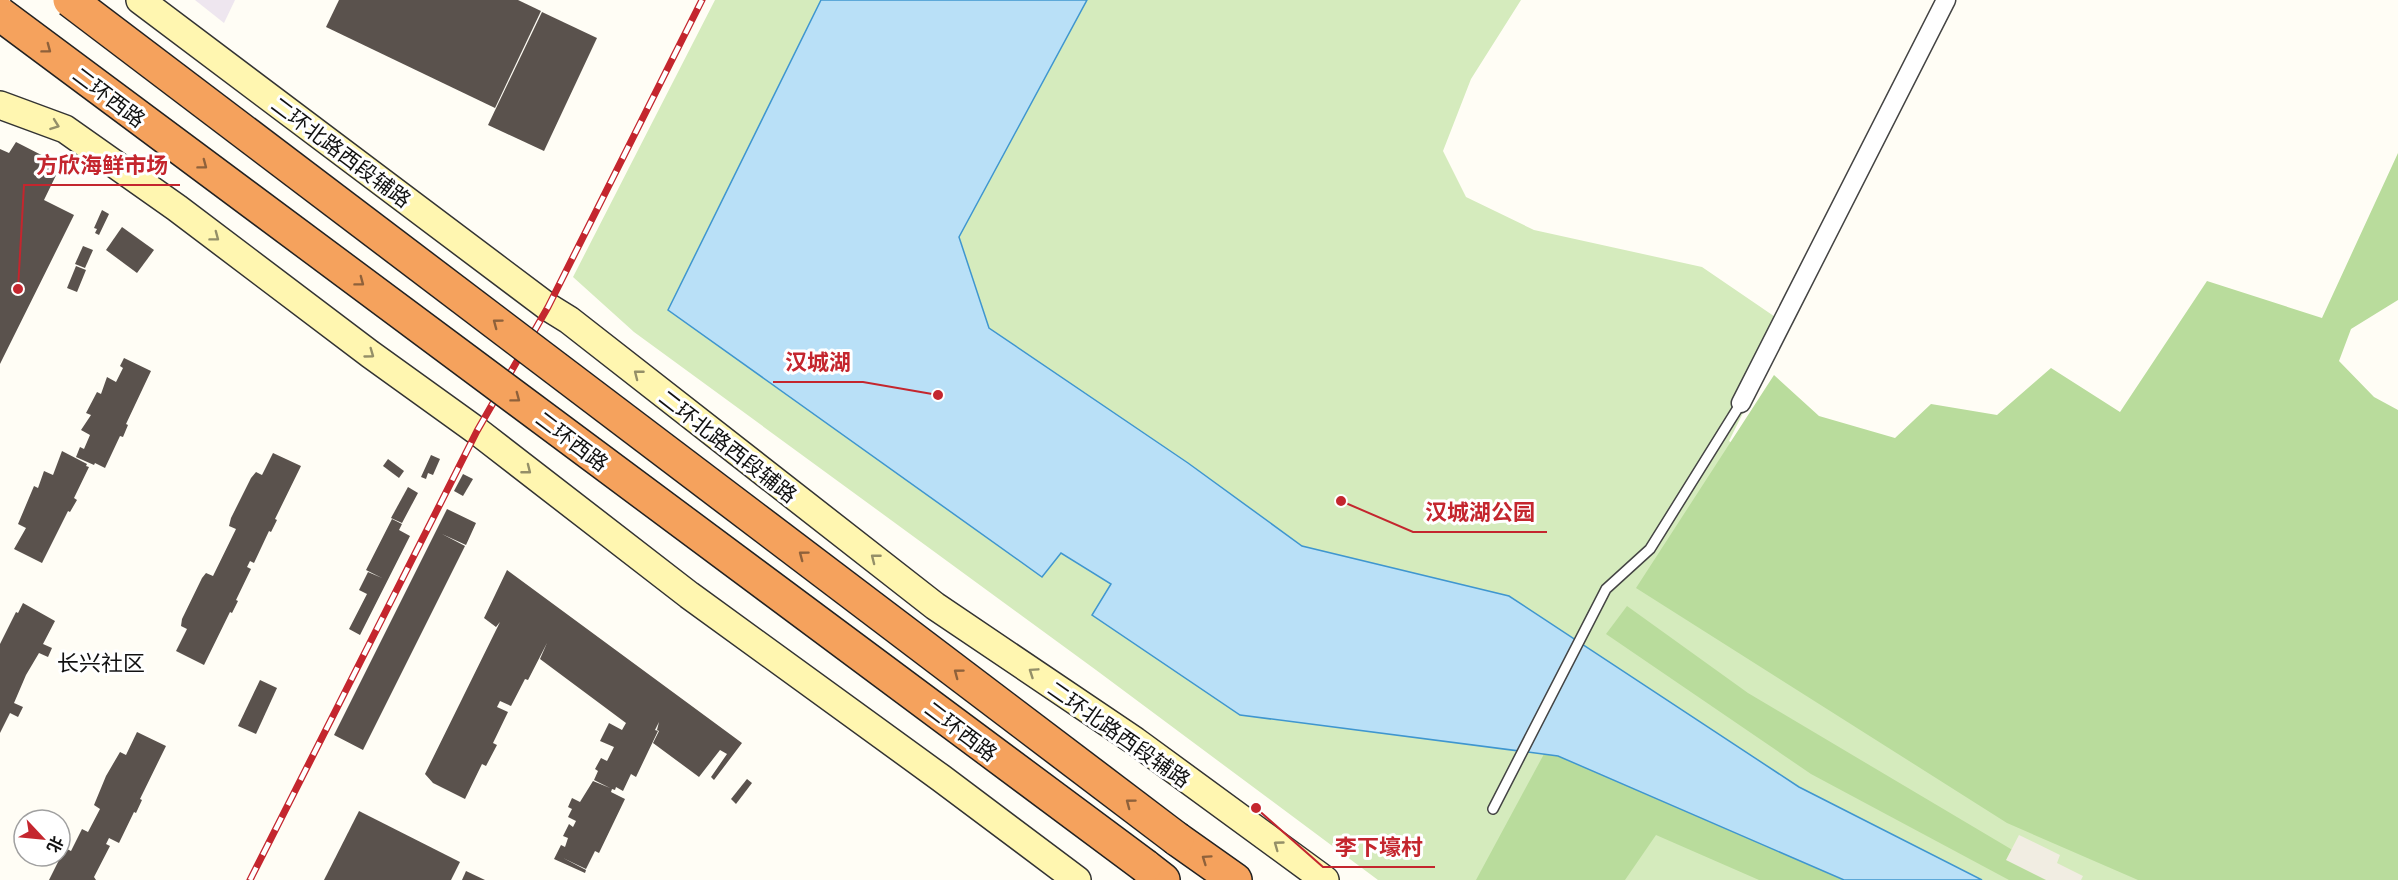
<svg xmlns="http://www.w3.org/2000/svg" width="2398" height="880" viewBox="0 0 2398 880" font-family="Georgia,'Noto Sans SC',serif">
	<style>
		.industrial { fill: #eee6ef }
		.green { fill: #d5ebbd }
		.forest { fill: #b9dc9c }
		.plaza { fill: #f1ede2 }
		.water { fill: #b9e0f7; stroke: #3f96cf; stroke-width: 1.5 }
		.building { fill: #5a524d }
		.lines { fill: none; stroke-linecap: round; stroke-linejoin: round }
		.lane-casing { stroke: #444; stroke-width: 12 }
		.street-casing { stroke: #444; stroke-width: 21 }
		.secondary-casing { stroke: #333; stroke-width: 30 }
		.highway-casing { stroke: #222; stroke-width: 36 }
		.lane { stroke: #fff; stroke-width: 9 }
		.street { stroke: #fff; stroke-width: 18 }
		.secondary { stroke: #fff6b0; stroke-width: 27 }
		.highway { stroke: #f5a25d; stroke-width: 33 }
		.rail-casing { stroke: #c4262e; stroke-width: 7 }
		.rail { stroke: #fff; stroke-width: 4.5; stroke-dasharray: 14; stroke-linecap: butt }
		.highway-bridge-casing { stroke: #222; stroke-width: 36; stroke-linecap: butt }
		.highway-bridge { stroke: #f5a25d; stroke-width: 33 }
		.oneway { stroke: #8e613b }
		.oneway2 { stroke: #948f68 }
		.labels { text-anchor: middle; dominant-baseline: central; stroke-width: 6; stroke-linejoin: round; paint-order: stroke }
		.street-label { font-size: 21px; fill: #111; stroke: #fff }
		.neighbourhood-label { font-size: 22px; fill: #111; stroke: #fff }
		.leader { fill: none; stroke: #c4262e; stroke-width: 2 }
		.callout-dot { fill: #c4262e; stroke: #fff; stroke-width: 2 }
		.callout-label { font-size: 22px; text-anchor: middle; font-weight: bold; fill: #c4262e; stroke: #fff; stroke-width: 6; stroke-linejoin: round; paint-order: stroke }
	</style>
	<rect width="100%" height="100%" fill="#fffdf5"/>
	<!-- industrial -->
	<path class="industrial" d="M195 0H235L224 23Z"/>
	<!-- green -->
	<path class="green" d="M715 0H1521L1471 79 1443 151 1466 197 1534 230 1702 267 1787 325 1729 441 2242 783 2398 880H1378L1096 670 634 332 573 277Z"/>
	<!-- forest -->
	<g class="forest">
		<path d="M2398 153V300L2351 329 2339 361 2374 397 2398 410V880H2138L2007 823 1636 588 1774 375 1819 416 1895 438 1931 404 1997 415 2051 368 2120 412 2207 281 2322 318Z"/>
		<path d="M1627 606 1748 693 2063 880H2009L1811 774 1606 634Z"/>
		<path d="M1544 754 1682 774 1876 880H1759L1656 835 1625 880H1476Z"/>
	</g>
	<!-- plaza -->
	<path class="plaza" d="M2019 835 2060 855 2057 863 2083 876 2081 880H2046L2006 860Z"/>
	<!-- water -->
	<path class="water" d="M821 0H1087L959 237 989 328 1188 463 1302 546 1509 596 1799 787 1982 880H1844L1558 756 1240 715 1092 615 1111 584 1061 553 1042 577 668 310Z"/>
	<!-- building -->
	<g class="building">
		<path d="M339 0H518L541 11 495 108 326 27Z"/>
		<path d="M542 12 597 38 544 151 488 125Z"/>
		<path d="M16 142 61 165 44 200 74 215 0 364V149L9 153Z"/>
		<path d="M102 210 109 214 99 235 95 233 97 229 94 228Z"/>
		<path d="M122 227 154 250 137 273 106 250Z"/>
		<path d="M83 246 93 250 85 268 75 264Z"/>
		<path d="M76 266 86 270 77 292 67 288Z"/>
		<path d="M124 358 151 371 126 424 128 425 123 437 120 436 105 468 95 463 94 465 76 457 80 447 84 449 90 435 81 430 91 415 86 413 97 392 101 394 107 377 116 382 123 368 120 366Z"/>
		<path d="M62 451 87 464 86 466 89 467 74 498 77 500 70 512 68 511 42 563 14 549 26 528 18 524 34 486 38 488 44 471 53 475Z"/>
		<path d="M273 453 301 466 275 519 277 520 271 532 269 531 254 563 250 561 247 567 251 569 236 600 238 601 232 613 230 612 204 665 176 651 187 629 181 626 182 619 202 578 206 573 213 576 236 529 229 526 231 518 251 478 256 472 262 475Z"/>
		<path d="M431 455 440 459 433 475 428 473 426 479 421 477Z"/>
		<path d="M388 459 404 471 399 478 383 466Z"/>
		<path d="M463 474 473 479 463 496 454 491Z"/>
		<path d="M408 487 418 493 402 523 391 518Z"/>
		<path d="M447 509 476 523 466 545 442 534 465 546 363 750 334 735Z"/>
		<path d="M392 519 402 524 399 530 410 536 360 635 349 629 367 594 359 590 368 572 382 578 366 570Z"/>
		<path d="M507 570 742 743 714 780 711 777 727 754 720 750 699 777 653 743 659 731 657 730 659 722 655 730 658 731 636 777 631 774 623 791 616 787 615 790 612 789 611 792 625 799 599 853 595 851 586 869 563 858 586 870 585 873 554 859 561 845 565 847 568 838 563 836 569 824 573 827 576 821 568 817 572 809 568 807 572 798 580 802 593 781 610 788 594 780 598 771 595 769 601 758 607 761 614 747 600 741 609 723 622 730 626 723 540 659 547 643 528 680 525 679 511 706 500 701 497 707 508 712 493 743 497 745 486 766 482 764 465 799 433 783 425 774 500 622 496 627 484 618Z"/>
		<path d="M23 603 55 621 43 644 52 648 48 657 39 653 26 675 14 703 23 707 18 717 10 713 0 733V644L16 612 18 613Z"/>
		<path d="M260 680 277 688 256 734 238 726Z"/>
		<path d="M137 732 166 746 140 799 142 800 136 813 134 812 119 843 109 838 106 844 110 846 94 877 96 880H49L65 848 71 851 82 829 88 832 100 809 94 805 106 776 120 752 126 755Z"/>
		<path d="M747 779 752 783 736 804 731 799Z"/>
		<path d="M359 811 460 862 451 880H324Z"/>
		<path d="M466 871 485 880H462Z"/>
	</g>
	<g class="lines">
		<!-- lane casing -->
		<g class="lane-casing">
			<path id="lane" d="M1493 809 1606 589 1650 549 1741 403"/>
		</g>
		<!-- street casing -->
		<g class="street-casing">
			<path id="street" d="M1741 403 1946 0"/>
		</g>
		<!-- secondary casing -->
		<g class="secondary-casing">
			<g id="secondary">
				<path d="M140 0 548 307 569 320 935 606 1135 741 1325 880"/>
				<path d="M0 105 65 129 177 208 370 354 477 431 689 595 941 778 1077 880"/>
			</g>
		</g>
		<!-- highway casing -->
		<g class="highway-casing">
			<g id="highway">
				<path d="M1177 839 1235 880"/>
				<path d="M1145 866 1163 880"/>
			</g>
		</g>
		<!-- lane -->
		<use href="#lane" class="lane"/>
		<!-- street -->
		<use href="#street" class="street"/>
		<!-- secondary -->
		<use href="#secondary" class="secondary"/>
		<!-- highway -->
		<use href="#highway" class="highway"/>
		<!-- rail casing -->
		<g class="rail-casing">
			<path id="rail" d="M250 880 477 431 548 307 702 0"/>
		</g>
		<!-- rail -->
		<use href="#rail" class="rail"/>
		<!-- highway-bridge casing -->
		<g class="highway-bridge-casing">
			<g id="highway-bridge">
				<path d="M70 0 1177 839"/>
				<path d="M0 14 1145 866"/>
			</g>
		</g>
		<!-- highway-bridge -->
		<use href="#highway-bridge" class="highway-bridge"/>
	</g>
	<!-- one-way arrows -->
	<defs><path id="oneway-chevron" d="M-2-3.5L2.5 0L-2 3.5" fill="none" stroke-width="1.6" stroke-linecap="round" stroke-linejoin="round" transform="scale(1.5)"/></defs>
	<g class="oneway">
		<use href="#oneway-chevron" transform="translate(47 49) rotate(37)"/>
		<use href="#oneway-chevron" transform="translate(203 165) rotate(37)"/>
		<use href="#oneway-chevron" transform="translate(360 282) rotate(37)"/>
		<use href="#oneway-chevron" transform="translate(497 323) rotate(-143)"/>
		<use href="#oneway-chevron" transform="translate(516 398) rotate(37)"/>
		<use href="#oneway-chevron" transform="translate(803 555) rotate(-143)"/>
		<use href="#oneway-chevron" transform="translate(958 673) rotate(-143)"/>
		<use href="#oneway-chevron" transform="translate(1130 803) rotate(-143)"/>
		<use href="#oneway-chevron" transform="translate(1206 859) rotate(-145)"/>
	</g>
	<g class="oneway2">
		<use href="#oneway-chevron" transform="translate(55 125) rotate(20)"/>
		<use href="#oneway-chevron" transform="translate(215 237) rotate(37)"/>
		<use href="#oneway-chevron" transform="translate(370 354) rotate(36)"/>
		<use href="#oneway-chevron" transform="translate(638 374) rotate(-142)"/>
		<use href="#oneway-chevron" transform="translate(527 470) rotate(38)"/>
		<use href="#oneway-chevron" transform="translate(875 558) rotate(-142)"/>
		<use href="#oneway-chevron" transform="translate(1033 672) rotate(-146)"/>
		<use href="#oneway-chevron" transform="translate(1278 845) rotate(-144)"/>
	</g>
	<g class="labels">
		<!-- street labels -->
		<g class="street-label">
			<text transform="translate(110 96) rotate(37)">二环西路</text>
			<text transform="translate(342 151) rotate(37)">二环北路西段辅路</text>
			<text transform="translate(573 440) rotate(37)">二环西路</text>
			<text transform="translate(729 445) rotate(38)">二环北路西段辅路</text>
			<text transform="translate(962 730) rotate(37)">二环西路</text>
			<text transform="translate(1120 733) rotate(35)">二环北路西段辅路</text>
		</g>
		<!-- neighbourhood labels -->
		<g class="neighbourhood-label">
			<text x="101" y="661">长兴社区</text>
		</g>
	</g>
	<!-- callouts -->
	<path class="leader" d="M18 289L24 185H180M938 395L863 382H773M1341 501L1413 532H1547M1256 808L1323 867H1435"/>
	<g class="callout-dot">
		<circle cx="18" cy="289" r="6"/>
		<circle cx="938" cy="395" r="6"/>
		<circle cx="1341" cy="501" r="6"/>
		<circle cx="1256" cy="808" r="6"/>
	</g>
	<g class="callout-label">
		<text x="102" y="173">方欣海鲜市场</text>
		<text x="818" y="370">汉城湖</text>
		<text x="1480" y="520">汉城湖公园</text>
		<text x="1379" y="855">李下壕村</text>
	</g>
	<!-- north arrow -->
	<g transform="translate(42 838) rotate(116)"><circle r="28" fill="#ffffff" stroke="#a0a0a0" stroke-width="1.5"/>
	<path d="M0-4.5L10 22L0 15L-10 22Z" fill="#c4262e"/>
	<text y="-9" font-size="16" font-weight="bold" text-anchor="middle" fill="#111111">北</text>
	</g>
</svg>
